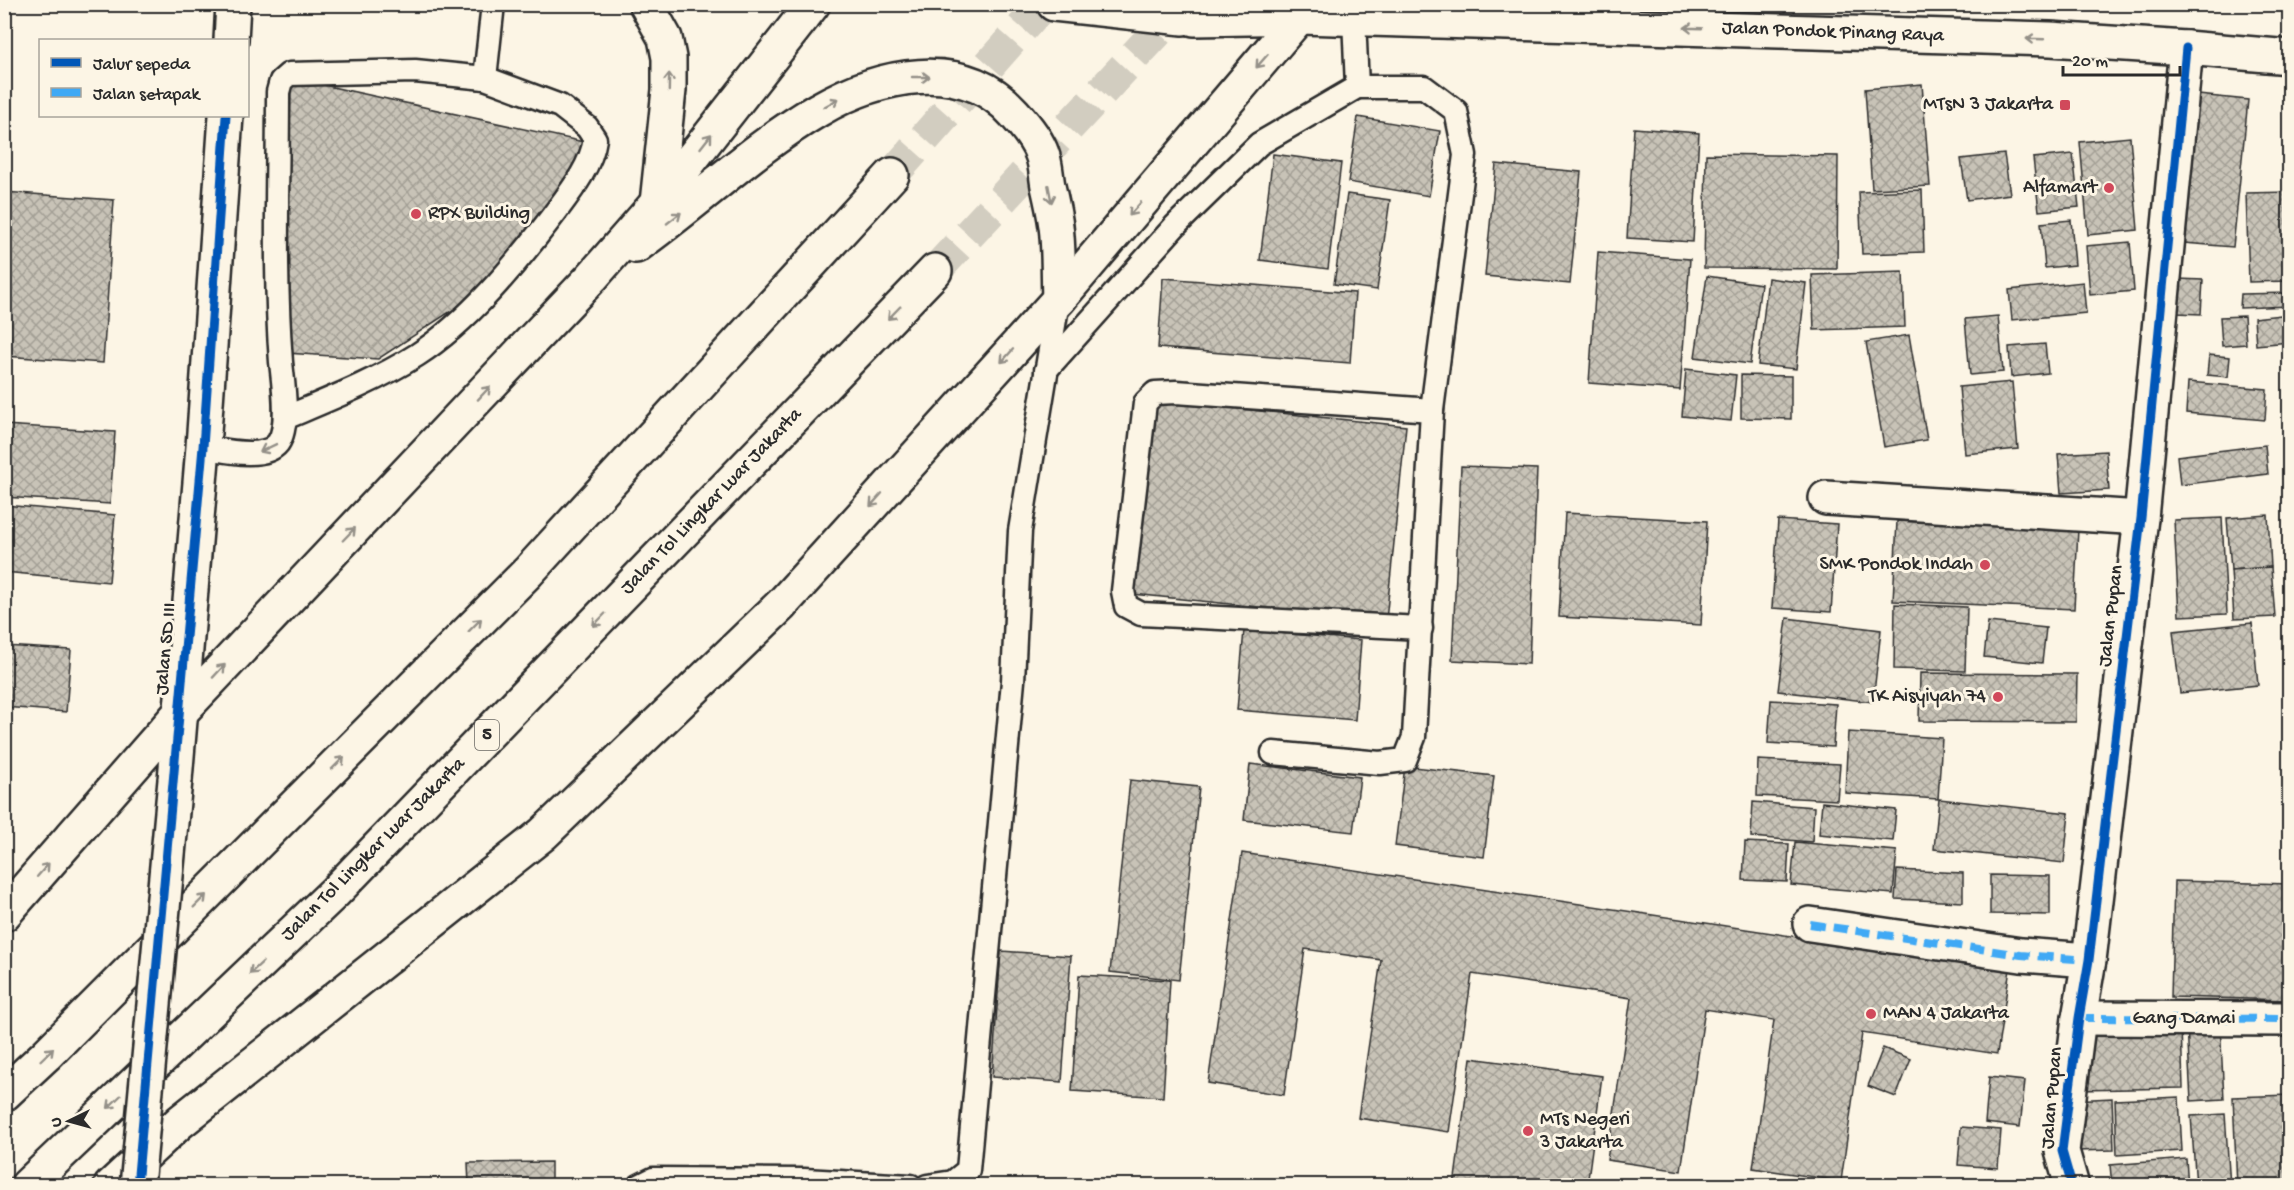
<svg xmlns="http://www.w3.org/2000/svg" width="2294" height="1190" viewBox="0 0 2294 1190" font-family="'Gochi Hand',sans-serif">
	<style>
		.building { fill: url(#building-cross-hatch); stroke: #2b2b2b; stroke-width: 1.5 }
		.lines { fill: none; stroke-linecap: round; stroke-linejoin: round }
		.highway-tunnel { stroke: #d2cdc0; stroke-width: 33; stroke-dasharray: 33 16; stroke-linecap: butt }
		.lane-casing { stroke: #2b2b2b; stroke-width: 27 }
		.street-casing { stroke: #2b2b2b; stroke-width: 38 }
		.secondary-casing { stroke: #2b2b2b; stroke-width: 38 }
		.highway-casing { stroke: #2b2b2b; stroke-width: 38 }
		.lane { stroke: #fcf5e5; stroke-width: 22 }
		.street { stroke: #fcf5e5; stroke-width: 33 }
		.secondary { stroke: #fcf5e5; stroke-width: 33 }
		.highway { stroke: #fcf5e5; stroke-width: 33 }
		.street-bridge-casing { stroke: #2b2b2b; stroke-width: 38; stroke-linecap: butt }
		.street-bridge { stroke: #fcf5e5; stroke-width: 33 }
		.quiet { stroke: #3fa9f5; stroke-width: 8; stroke-dasharray: 15 8; stroke-linecap: butt }
		.cycleway-casing { stroke: #fcf5e5; stroke-width: 13 }
		.cycleway { stroke: #0057b8; stroke-width: 9 }
		.oneway { stroke: #949088 }
		.poi-dot { fill: #d1495b; stroke: #fcf5e5; stroke-width: 2 }
		.labels { text-anchor: middle; dominant-baseline: central; stroke-width: 6; stroke-linejoin: round; paint-order: stroke }
		.shield { fill: #fcf5e5; stroke: #6a6863; stroke-width: 1.5 }
		.shield-label { font-size: 18px; font-weight: bold; fill: #2b2b2b }
		.street-label { font-size: 20px; fill: #2b2b2b; stroke: #fcf5e5 }
		.poi-label { font-size: 20px; fill: #2b2b2b; stroke: #fcf5e5; text-anchor: end }
	</style>
	<defs>
		<pattern id="building-cross-hatch" width="8" height="8" patternUnits="userSpaceOnUse" patternTransform="scale(1.5)"><rect width="8" height="8" fill="#c8c3b7"/><path d="M0 0l8 8M0 8l8-8" fill="none" stroke="#a39f95"/></pattern>
	</defs>
	<rect width="100%" height="100%" fill="#fcf5e5"/>
	<filter id="ink" filterUnits="userSpaceOnUse"><feTurbulence type="fractalNoise" baseFrequency=".0167" numOctaves="2"/><feDisplacementMap in="SourceGraphic" scale="12" xChannelSelector="R" yChannelSelector="G"/><feConvolveMatrix kernelMatrix="1 2 1 2 8 2 1 2 1" color-interpolation-filters="sRGB"/></filter>
	<g filter="url(#ink)">
		<!-- building -->
		<g class="building">
			<path d="M2255 4H2290V8L2255 9Z"/>
			<path d="M291 78 593 144 494 283 378 359 286 353Z"/>
			<path d="M1922 84 1930 186 1872 189 1865 89Z"/>
			<path d="M2198 95 2248 100 2233 247 2184 243Z"/>
			<path d="M1358 117 1440 131 1429 196 1348 182Z"/>
			<path d="M1634 128 1699 133 1693 242 1627 238Z"/>
			<path d="M2130 137 2138 230 2088 235 2080 142Z"/>
			<path d="M1273 154 1341 163 1328 269 1260 260Z"/>
			<path d="M1706 154 1838 156 1837 269 1704 268Z"/>
			<path d="M2004 154 2010 194 1967 200 1961 159Z"/>
			<path d="M2073 154 2079 207 2039 211 2033 158Z"/>
			<path d="M1496 164 1581 172 1570 284 1485 276Z"/>
			<path d="M1922 190 1924 252 1862 254 1859 192Z"/>
			<path d="M4 192 114 200 103 363 4 356Z"/>
			<path d="M2290 192V281L2249 282 2246 193Z"/>
			<path d="M1347 194 1390 200 1377 290 1334 284Z"/>
			<path d="M2071 220 2075 265 2045 268 2041 223Z"/>
			<path d="M2130 242 2134 291 2090 295 2086 246Z"/>
			<path d="M1598 252 1690 259 1680 390 1589 383Z"/>
			<path d="M1903 272 1905 327 1814 330 1812 275Z"/>
			<path d="M1707 276 1761 284 1750 364 1695 357Z"/>
			<path d="M1163 278 1355 293 1350 363 1158 348Z"/>
			<path d="M1768 278 1806 283 1796 369 1758 365Z"/>
			<path d="M2178 279 2203 280 2201 314 2176 313Z"/>
			<path d="M2083 282 2086 313 2012 320 2009 290Z"/>
			<path d="M2290 293V306L2240 308 2241 294Z"/>
			<path d="M2290 314V342L2256 345 2254 318Z"/>
			<path d="M1998 316 2003 372 1970 375 1965 319Z"/>
			<path d="M2244 316 2246 344 2222 346 2220 317Z"/>
			<path d="M1909 335 1927 440 1884 447 1866 342Z"/>
			<path d="M2045 344 2048 373 2011 377 2009 347Z"/>
			<path d="M2209 355 2230 357 2228 377 2207 375Z"/>
			<path d="M1686 369 1736 375 1731 421 1682 416Z"/>
			<path d="M1741 375 1791 376V419L1741 418Z"/>
			<path d="M2012 382 2018 449 1965 454 1959 387Z"/>
			<path d="M2188 382 2267 389 2265 420 2186 413Z"/>
			<path d="M1153 400 1406 426 1386 620 1133 594Z"/>
			<path d="M4 425 115 432 110 504 4 497Z"/>
			<path d="M2265 445 2268 474 2180 485 2177 456Z"/>
			<path d="M2106 451 2109 490 2061 493 2058 454Z"/>
			<path d="M1461 466 1537 469 1529 664 1452 660Z"/>
			<path d="M4 505 115 515 109 582 4 572Z"/>
			<path d="M1565 513 1707 521 1701 625 1559 617Z"/>
			<path d="M2268 515 2271 567 2231 570 2227 518Z"/>
			<path d="M2222 518 2227 614 2179 616 2174 520Z"/>
			<path d="M1778 520 1837 524 1831 612 1772 608Z"/>
			<path d="M1897 521 2078 529 2074 609 1893 601Z"/>
			<path d="M2271 567 2275 617 2234 619 2231 570Z"/>
			<path d="M1895 604 1967 607 1965 671 1894 669Z"/>
			<path d="M1787 618 1881 630 1873 702 1778 691Z"/>
			<path d="M1988 622 2046 628 2042 663 1984 657Z"/>
			<path d="M2252 623 2258 685 2180 693 2173 631Z"/>
			<path d="M1244 630 1361 640 1355 720 1237 710Z"/>
			<path d="M4 646 71 650 66 712 4 707Z"/>
			<path d="M1920 673 2077 674 2076 722 1919 721Z"/>
			<path d="M1771 700 1836 704 1833 747 1768 743Z"/>
			<path d="M1848 732 1942 738 1938 799 1845 793Z"/>
			<path d="M1758 760 1840 764 1837 800 1757 796Z"/>
			<path d="M1250 764 1360 777 1353 832 1244 820Z"/>
			<path d="M1405 766 1494 776 1484 857 1395 846Z"/>
			<path d="M1130 780 1199 787 1179 980 1110 972Z"/>
			<path d="M1939 799 2069 813 2064 863 1934 849Z"/>
			<path d="M1753 802 1814 807 1812 842 1751 837Z"/>
			<path d="M1822 802 1896 810 1893 841 1819 834Z"/>
			<path d="M1745 842 1789 844 1787 882 1743 880Z"/>
			<path d="M1795 842 1897 851 1893 894 1791 885Z"/>
			<path d="M1242 853 2010 969 1997 1054 1862 1033 1841 1181 1753 1168 1774 1020 1705 1009 1681 1171 1607 1160 1631 998 1472 974 1449 1132 1358 1118 1381 960 1305 949 1284 1095 1208 1083Z"/>
			<path d="M1897 870 1963 873V902L1895 899Z"/>
			<path d="M1990 875 2050 876V915L1990 914Z"/>
			<path d="M2174 881 2290 884V1000L2171 997Z"/>
			<path d="M1001 951 1071 956 1062 1082 992 1077Z"/>
			<path d="M1079 975 1170 980 1163 1097 1072 1091Z"/>
			<path d="M2220 1024 2224 1099 2191 1101 2187 1025Z"/>
			<path d="M2181 1026 2183 1088 2079 1090 2078 1030Z"/>
			<path d="M1883 1048 1911 1059 1896 1097 1868 1086Z"/>
			<path d="M1471 1058 1602 1076 1587 1186H1454Z"/>
			<path d="M1989 1077 2025 1081 2020 1127 1985 1123Z"/>
			<path d="M2290 1095V1186H2237L2233 1097Z"/>
			<path d="M2179 1097 2182 1151 2117 1155 2115 1100Z"/>
			<path d="M2112 1098 2114 1150 2075 1151 2073 1100Z"/>
			<path d="M2225 1114 2230 1186H2196L2191 1116Z"/>
			<path d="M1961 1127 2001 1130 1998 1168 1958 1165Z"/>
			<path d="M2186 1159 2188 1186H2112L2110 1165Z"/>
			<path d="M551 1162V1186H469L468 1163Z"/>
		</g>
		<g class="lines">
			<!-- highway-tunnel -->
			<g class="highway-tunnel">
				<path d="M892 175 1043 4"/>
				<path d="M935 271 1183 4"/>
			</g>
			<!-- lane casing -->
			<g class="lane-casing">
				<g id="lane">
					<path d="M485 78 493 4"/>
					<path d="M1046 370 1175 226 1259 144 1357 87 1354 18"/>
					<path d="M203 447C222 450 264 461 278 443 290 426 283 382 281 362 274 272 278 182 278 92L281 81 289 74 415 71 485 78 560 106 587 127 595 139C591 168 568 195 551 218 515 265 468 322 417 355 376 381 330 399 285 418"/>
					<path d="M1421 628 1141 614 1126 606 1123 591 1145 403 1155 393 1176 392 1432 410"/>
					<path d="M1273 753 1380 763 1405 760 1414 737 1432 410 1465 155 1456 111 1424 87H1357"/>
					<path d="M639 1186 653 1179 804 1180 911 1186"/>
					<path d="M927 1186 953 1182 968 1170 1013 681 1020 531 1058 301"/>
				</g>
			</g>
			<!-- street casing -->
			<g class="street-casing">
				<g id="street">
					<path d="M231 40 233 4"/>
					<path d="M1826 498 2141 518"/>
					<path d="M175 780 203 447 226 116"/>
					<path d="M1810 924 2021 955 2089 960"/>
					<path d="M2079 1018 2290 1019"/>
					<path d="M2072 1186 2062 1151 2079 1018 2089 960 2141 518 2186 48"/>
				</g>
			</g>
			<!-- secondary casing -->
			<g class="secondary-casing">
				<path id="secondary" d="M1054 4 1183 18"/>
			</g>
			<!-- highway casing -->
			<g class="highway-casing">
				<g id="highway">
					<path d="M646 4 665 38 669 58V90L657 203"/>
					<path d="M1151 4 1194 19 1300 17 2050 39 2186 48 2290 57"/>
					<path d="M636 246C698 202 753 148 818 110 878 75 962 55 1014 113 1025 125 1037 139 1042 154 1046 164 1046 176 1048 186 1051 199 1054 212 1056 226 1059 249 1058 275 1059 299"/>
					<path d="M4 914 179 714 592 277 657 203 813 4"/>
					<path d="M4 1094 46 1055 528 572 892 175"/>
					<path d="M27 1186 335 892 935 271"/>
					<path d="M111 1186 180 1122 543 834 781 605 1059 299 1310 4"/>
				</g>
			</g>
			<!-- lane -->
			<use href="#lane" class="lane"/>
			<!-- street -->
			<use href="#street" class="street"/>
			<!-- secondary -->
			<use href="#secondary" class="secondary"/>
			<!-- highway -->
			<use href="#highway" class="highway"/>
			<!-- street-bridge casing -->
			<g class="street-bridge-casing">
				<path id="street-bridge" d="M137 1186 175 780"/>
			</g>
			<!-- street-bridge -->
			<use href="#street-bridge" class="street-bridge"/>
			<!-- quiet -->
			<g class="quiet">
				<path d="M1810 924 2021 955 2089 960"/>
				<path d="M2079 1018 2290 1019"/>
			</g>
			<!-- cycleway casing -->
			<g class="cycleway-casing">
				<g id="cycleway">
					<path d="M137 1186 203 447 226 116"/>
					<path d="M2072 1186 2062 1151 2079 1018 2089 960 2141 518 2186 48"/>
				</g>
			</g>
			<!-- cycleway -->
			<use href="#cycleway" class="cycleway"/>
		</g>
		<!-- one-way arrows -->
		<defs><path id="oneway-shaft" d="M-6 0H5M1.5-3L5.5 0L1.5 3" fill="none" stroke-width="1.6" stroke-linecap="round" stroke-linejoin="round" transform="scale(1.5)"/></defs>
		<g class="oneway">
			<use href="#oneway-shaft" transform="translate(1693 28) rotate(-178)"/>
			<use href="#oneway-shaft" transform="translate(2035 39) rotate(-178)"/>
			<use href="#oneway-shaft" transform="translate(1262 61) rotate(131)"/>
			<use href="#oneway-shaft" transform="translate(921 77)"/>
			<use href="#oneway-shaft" transform="translate(669 82) rotate(-89)"/>
			<use href="#oneway-shaft" transform="translate(831 103) rotate(-29)"/>
			<use href="#oneway-shaft" transform="translate(706 141) rotate(-52)"/>
			<use href="#oneway-shaft" transform="translate(1050 194) rotate(79)"/>
			<use href="#oneway-shaft" transform="translate(1135 209) rotate(131)"/>
			<use href="#oneway-shaft" transform="translate(674 218) rotate(-38)"/>
			<use href="#oneway-shaft" transform="translate(894 313) rotate(134)"/>
			<use href="#oneway-shaft" transform="translate(1007 356) rotate(132)"/>
			<use href="#oneway-shaft" transform="translate(484 393) rotate(-47)"/>
			<use href="#oneway-shaft" transform="translate(268 448) rotate(154)"/>
			<use href="#oneway-shaft" transform="translate(876 500) rotate(132)"/>
			<use href="#oneway-shaft" transform="translate(349 534) rotate(-46)"/>
			<use href="#oneway-shaft" transform="translate(599 620) rotate(134)"/>
			<use href="#oneway-shaft" transform="translate(475 625) rotate(-45)"/>
			<use href="#oneway-shaft" transform="translate(219 671) rotate(-47)"/>
			<use href="#oneway-shaft" transform="translate(338 763) rotate(-45)"/>
			<use href="#oneway-shaft" transform="translate(43 870) rotate(-49)"/>
			<use href="#oneway-shaft" transform="translate(200 901) rotate(-45)"/>
			<use href="#oneway-shaft" transform="translate(256 968) rotate(137)"/>
			<use href="#oneway-shaft" transform="translate(47 1054) rotate(-44)"/>
			<use href="#oneway-shaft" transform="translate(114 1102) rotate(136)"/>
		</g>
	</g>
	<!-- markers -->
	<g class="poi-dot">
		<rect x="2059" y="99" width="12" height="12" rx="3"/>
		<circle cx="2109" cy="188" r="6"/>
		<circle cx="416" cy="214" r="6"/>
		<circle cx="1985" cy="565" r="6"/>
		<circle cx="1998" cy="697" r="6"/>
		<circle cx="1871" cy="1014" r="6"/>
		<circle cx="1528" cy="1131" r="6"/>
	</g>
	<g class="labels">
		<!-- shield labels -->
		<rect class="shield" x="475" y="720" width="24" height="30" rx="4.5"/>
		<g class="shield-label">
			<text x="487" y="735">5</text>
		</g>
		<!-- street labels -->
		<g class="street-label">
			<text transform="translate(1833 33) rotate(2)">Jalan Pondok Pinang Raya</text>
			<text transform="translate(712 502) rotate(-46)">Jalan Tol Lingkar Luar Jakarta</text>
			<text transform="translate(2112 616) rotate(-83)">Jalan Pupan</text>
			<text transform="translate(167 649) rotate(-85)">Jalan SD III</text>
			<text transform="translate(374 850) rotate(-45)">Jalan Tol Lingkar Luar Jakarta</text>
			<text x="2184" y="1019">Gang Damai</text>
			<text transform="translate(2053 1098) rotate(-85)">Jalan Pupan</text>
		</g>
		<!-- poi labels -->
		<g class="poi-label">
			<text x="2053" y="105">MTsN 3 Jakarta</text>
			<text x="2097" y="188">Alfamart</text>
			<text x="428" y="214" text-anchor="start">RPX Building</text>
			<text x="1973" y="565">SMK Pondok Indah</text>
			<text x="1986" y="697">TK Aisyiyah 74</text>
			<text x="1883" y="1014" text-anchor="start">MAN 4 Jakarta</text>
			<text x="1540" y="1120" text-anchor="start">MTs Negeri<tspan x="1540" dy="23">3 Jakarta</tspan></text>
		</g>
	</g>
	<!-- margin -->
	<rect width="2294" height="1190" fill="none" stroke="#fcf5e5" stroke-width="24"/>
	<rect x="12" y="12" width="2270" height="1166" fill="none" stroke="#2b2b2b" stroke-width="2" filter="url(#ink)"/>
	<!-- legend -->
	<rect x="39" y="39" width="210" height="78" fill="#fcf5e5" stroke="#a8a49b" stroke-width="1.5"/>
	<rect x="51" y="58" width="30" height="9" fill="#0057b8" stroke="#a8a49b" stroke-width="1.5"/>
	<text x="93" y="69" font-size="18" fill="#2b2b2b">Jalur sepeda</text>
	<rect x="51" y="88" width="30" height="9" fill="#3fa9f5" stroke="#a8a49b" stroke-width="1.5"/>
	<text x="93" y="99" font-size="18" fill="#2b2b2b">Jalan setapak</text>
	<!-- north arrow -->
	<g transform="translate(69 1121) rotate(265)" stroke="#fcf5e5" stroke-width="4.5" paint-order="stroke">
	<path d="M0-4.5L10 22L0 15L-10 22Z" fill="#2b2b2b"/>
	<text y="-9" font-size="16" font-weight="bold" text-anchor="middle" fill="#2b2b2b">U</text>
	</g>
	<!-- scale -->
	<path d="M2063 66v9h117v-9" fill="none" stroke="#2b2b2b" stroke-width="3"/>
	<text x="2072" y="66" font-size="18" fill="#2b2b2b" stroke="#fcf5e5" stroke-width="4.5" paint-order="stroke">20 m</text>
</svg>
